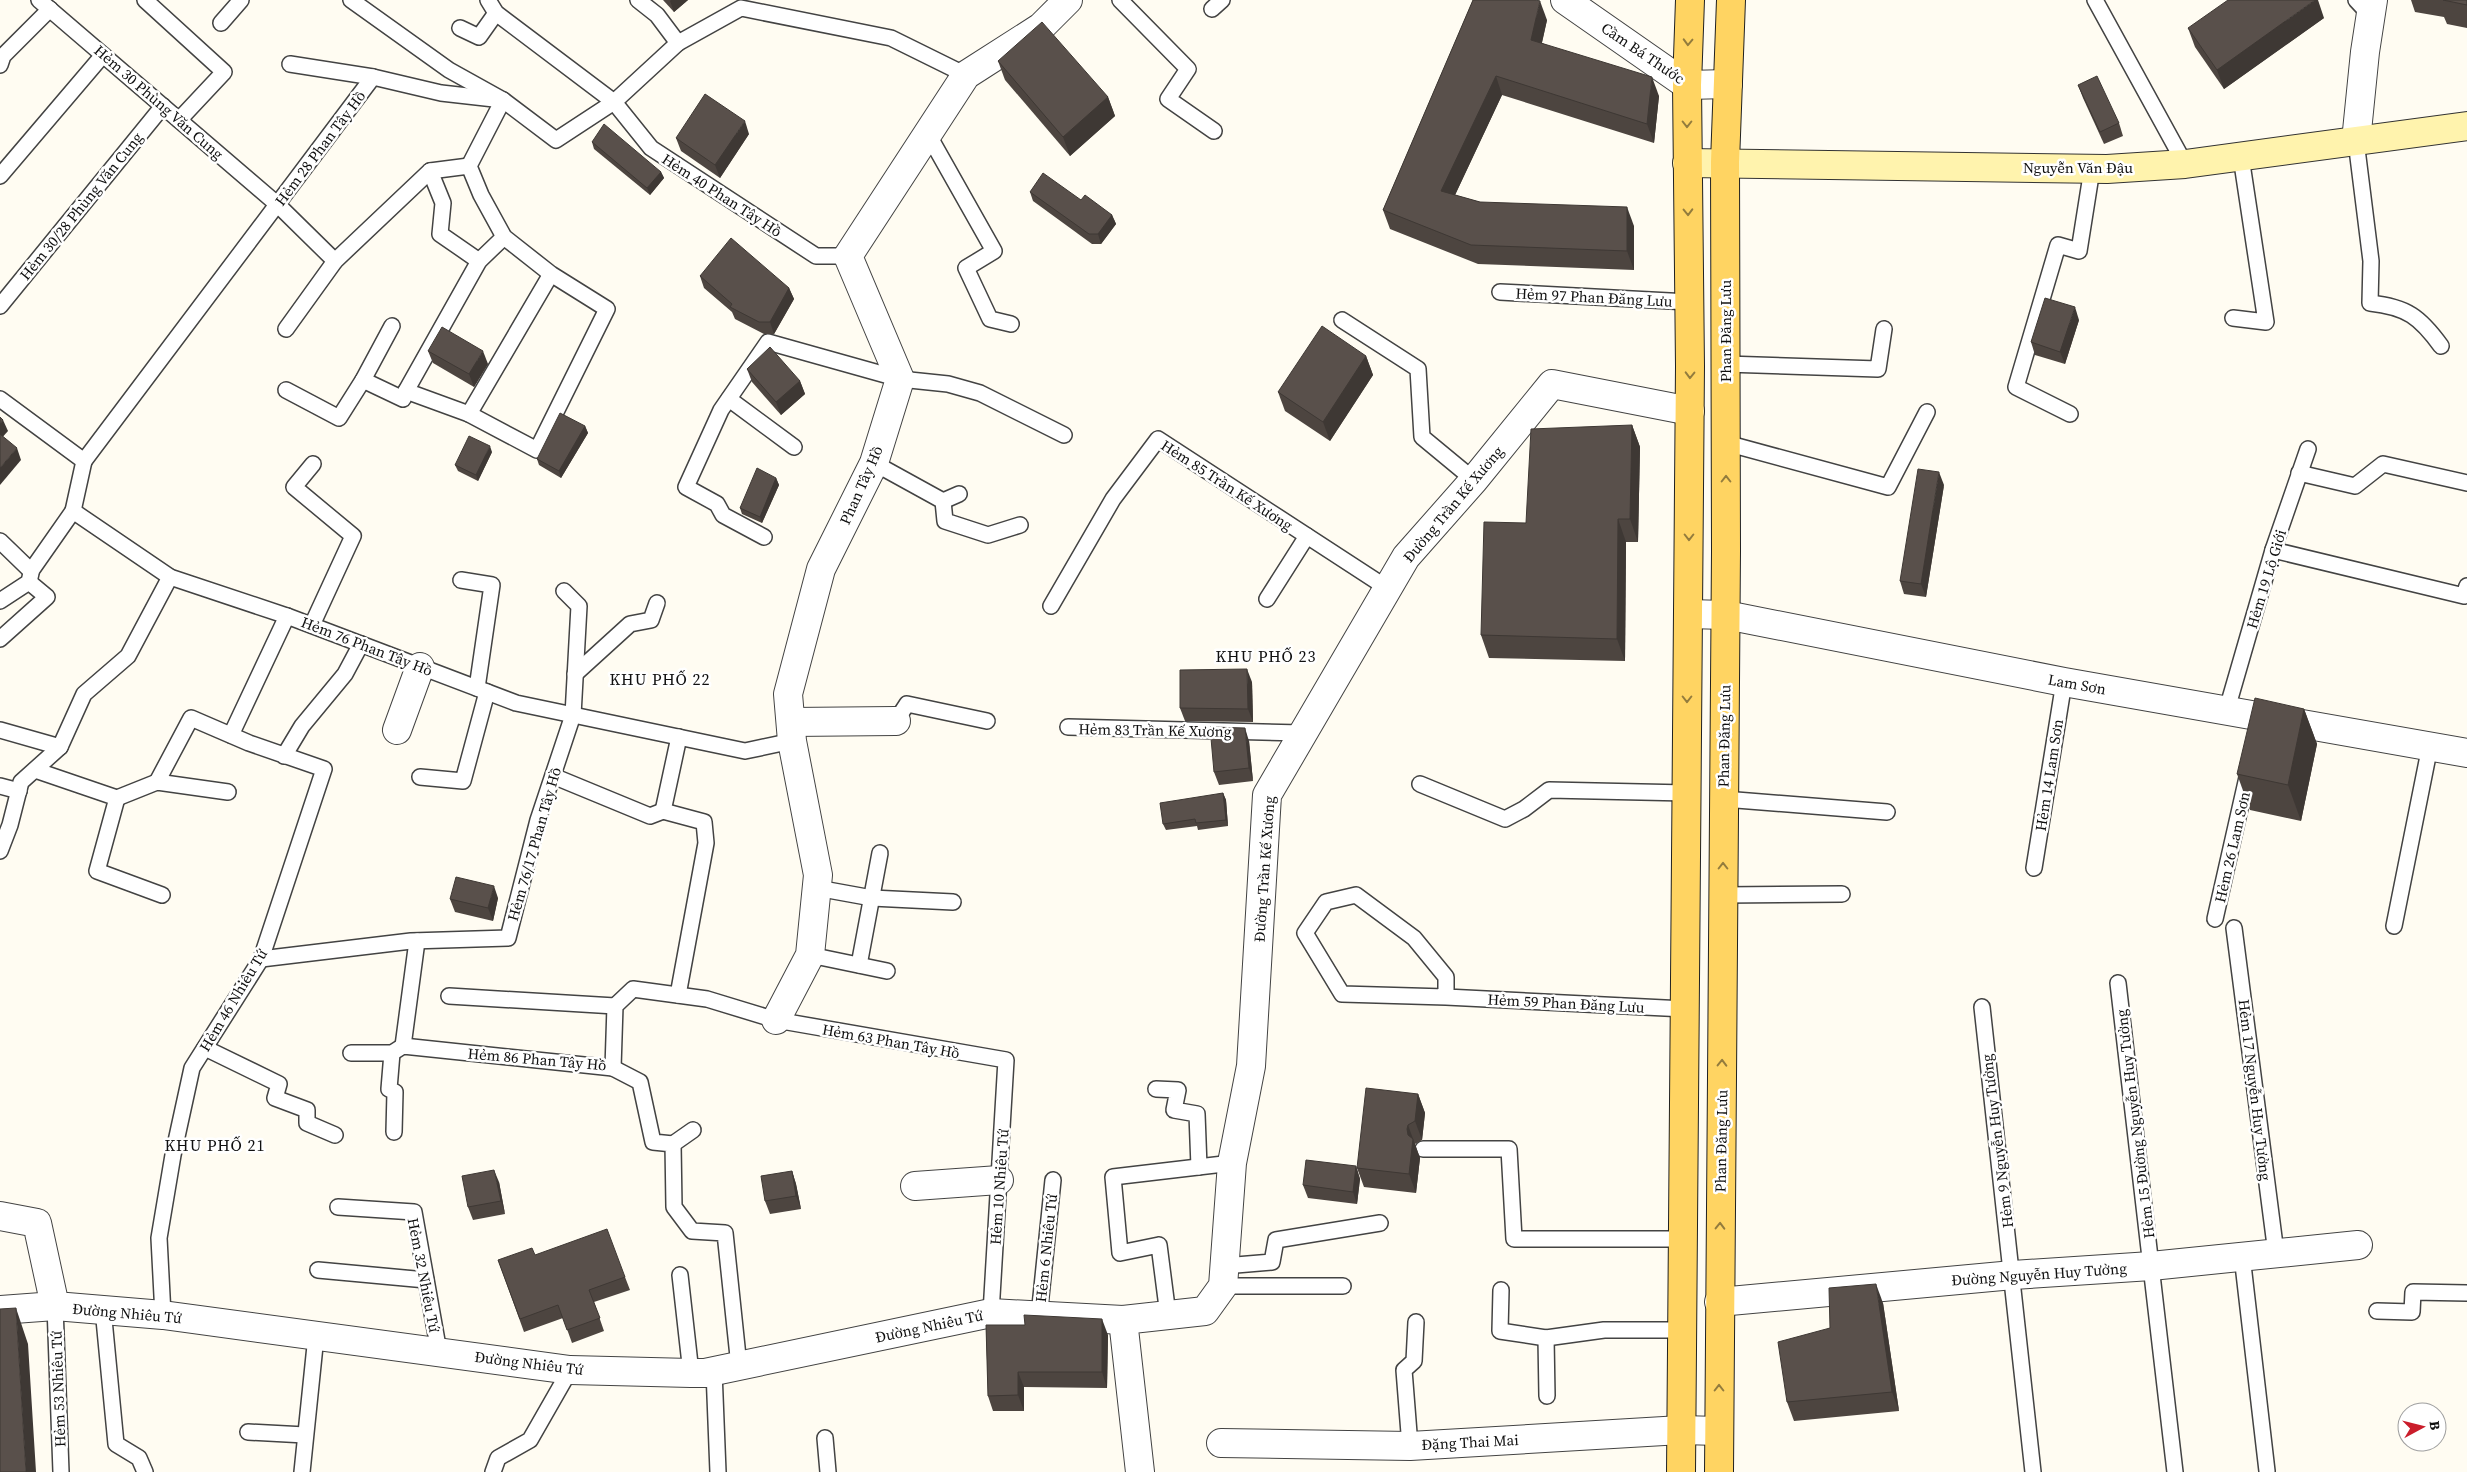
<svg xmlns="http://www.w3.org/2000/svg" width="2467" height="1472" viewBox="0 0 2467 1472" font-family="'Source Serif 4',serif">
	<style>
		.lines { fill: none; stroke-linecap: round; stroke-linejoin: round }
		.lane-casing { stroke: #434343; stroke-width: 18 }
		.street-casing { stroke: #434343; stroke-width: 30 }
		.secondary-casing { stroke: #323232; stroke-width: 30 }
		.primary-casing { stroke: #212121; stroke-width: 30 }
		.lane { stroke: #fff; stroke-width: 15 }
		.street { stroke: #fff; stroke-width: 28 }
		.secondary { stroke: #fff3ad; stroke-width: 28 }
		.primary { stroke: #ffd462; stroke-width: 28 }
		.wall { fill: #4d4540 }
		.shaded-wall { fill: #3e3834 }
		.building { fill: #59504b; stroke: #3e3834 }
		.oneway { stroke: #937c3d }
		.labels { text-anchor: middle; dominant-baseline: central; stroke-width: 5; stroke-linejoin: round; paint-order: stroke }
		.street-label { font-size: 15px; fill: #101010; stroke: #fff }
		.neighbourhood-label { font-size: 16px; letter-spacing: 1px; fill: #101010; stroke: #fff }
	</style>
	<rect width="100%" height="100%" fill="#fffcf2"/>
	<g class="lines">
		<!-- lane casing -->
		<g class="lane-casing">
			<g id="lane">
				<path d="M39 0 278 205 335 261"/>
				<path d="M145 0 224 72 179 120"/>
				<path d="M351 0 449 70 503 100 469 166 481 195 504 237 551 274 469 414 537 450 607 309 551 274"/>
				<path d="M488 0 496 13 614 102 651 148 816 256H848"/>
				<path d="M638 0 657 15 678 43"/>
				<path d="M1120 0 1188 69 1168 99 1214 131"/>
				<path d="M2095 0 2185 164"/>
				<path d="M2356 0 2370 15"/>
				<path d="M1212 9 1222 0"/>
				<path d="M221 23 241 0"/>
				<path d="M460 28 479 37 496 13"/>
				<path d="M290 64 373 77"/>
				<path d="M0 65 3 56 50 9"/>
				<path d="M928 134 994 251 966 268 990 319 1011 324"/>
				<path d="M2356 141 2371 261 2370 303C2407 307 2420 317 2441 346"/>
				<path d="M430 171 443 203 440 234 479 261"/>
				<path d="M0 176 103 55"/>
				<path d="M1500 292 1689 302"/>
				<path d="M0 306 163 106"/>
				<path d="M2233 318 2266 322 2241 157"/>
				<path d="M1342 320 1418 369 1422 437 1474 480"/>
				<path d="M286 329 335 261 430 171 469 166"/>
				<path d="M1726 364 1878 369 1884 329"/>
				<path d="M363 380 403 399 406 391"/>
				<path d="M286 390 339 418 363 380 392 326"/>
				<path d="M0 399 84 461 73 511"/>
				<path d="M729 399 794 447"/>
				<path d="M469 414 406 391 479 261 504 237"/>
				<path d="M2070 414 2016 387 2058 245 2079 251 2092 169"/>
				<path d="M1726 443 1888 487 1927 412"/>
				<path d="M84 461 373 77 441 93 503 100 556 140 614 102 678 43 741 8 891 38 966 75"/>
				<path d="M874 463 943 501 945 521 988 535 1020 525"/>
				<path d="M2299 473 2355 486 2383 464 2467 483"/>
				<path d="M943 501 959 494"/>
				<path d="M764 537 723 515 717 504 686 487 721 410 768 342 900 379 948 384 980 393 1064 435"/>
				<path d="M0 541 31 571 73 511 170 577 287 616 516 703 745 751 792 741"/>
				<path d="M2273 550 2464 596 2467 586"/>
				<path d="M461 580 492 585 477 688"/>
				<path d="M1267 599 1307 536"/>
				<path d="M0 601 29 582 31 573"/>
				<path d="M1051 606 1113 499 1158 439 1387 588"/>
				<path d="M312 625 353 536 294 487 313 464"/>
				<path d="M0 639 47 597 29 582"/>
				<path d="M575 674 630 624 651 620 657 603"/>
				<path d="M2227 709 2273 550 2308 449"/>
				<path d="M896 721 907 704 987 721"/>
				<path d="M1068 727 1302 733"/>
				<path d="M0 730 60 747"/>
				<path d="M231 735 287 616"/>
				<path d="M284 756 302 726 345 674 361 644"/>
				<path d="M35 770 117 798 97 871 162 895"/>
				<path d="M553 776 650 816 663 811 704 822 706 843 678 995"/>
				<path d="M420 777 463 781 487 692"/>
				<path d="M157 782 191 718 249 743 324 769 261 959 192 1068 173 1155 159 1238 163 1315"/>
				<path d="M1420 784 1505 819 1524 809 1549 790 1687 793"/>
				<path d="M0 786 19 791"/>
				<path d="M117 798 157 782 228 792"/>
				<path d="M1724 799 1887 812"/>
				<path d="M663 811 679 737"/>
				<path d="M0 851 10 825 21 782 60 747 84 694 128 656 170 577"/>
				<path d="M2034 868 2064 682"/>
				<path d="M817 888 872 898 953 902"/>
				<path d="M1723 895 1842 894"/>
				<path d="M2215 919 2248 773"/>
				<path d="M2394 926 2430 746"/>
				<path d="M2234 928 2276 1253"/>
				<path d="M810 955 887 971"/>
				<path d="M261 959 411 941 508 938 538 820 573 715 579 606 564 591"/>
				<path d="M859 965 880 853"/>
				<path d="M2118 983 2175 1472"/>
				<path d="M449 996 615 1006"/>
				<path d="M1446 997 1342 994 1305 933 1326 902 1356 895 1414 938 1446 977V997L1685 1009"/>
				<path d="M1982 1007 2033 1472"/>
				<path d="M403 1046 417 941"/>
				<path d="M205 1048 279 1084 275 1098 307 1110V1123L335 1135"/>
				<path d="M351 1053H392L403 1046 613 1068 615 1006 633 989 707 999 776 1020 1006 1060 991 1313"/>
				<path d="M392 1053 389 1089 395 1092 394 1132"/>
				<path d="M613 1068 640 1082 653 1142 673 1144 674 1207 692 1231 725 1233 739 1366"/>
				<path d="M1156 1089 1178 1090 1174 1110 1197 1114 1199 1167"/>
				<path d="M673 1144 693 1130"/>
				<path d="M1423 1149H1509L1514 1239H1683"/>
				<path d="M338 1207 414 1212 439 1352"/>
				<path d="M2242 1256 2267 1471"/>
				<path d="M1224 1266 1272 1262 1276 1240 1380 1223"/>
				<path d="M318 1270 426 1280"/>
				<path d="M680 1275 691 1373"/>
				<path d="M1223 1286H1343"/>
				<path d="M1501 1290 1500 1331 1546 1338 1604 1330H1682"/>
				<path d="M55 1306 61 1472"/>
				<path d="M103 1309 116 1444 139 1458 145 1472"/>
				<path d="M2377 1311 2412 1312 2413 1292 2467 1293"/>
				<path d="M1168 1315 1159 1245 1120 1253 1113 1177 1232 1163"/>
				<path d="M1039 1316 1053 1180"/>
				<path d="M1546 1338 1547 1396"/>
				<path d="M714 1371 718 1472"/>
				<path d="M248 1432 305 1435"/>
				<path d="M825 1438 828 1472"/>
				<path d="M1410 1446 1404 1370 1414 1361 1416 1322"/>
				<path d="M302 1472 316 1336"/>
				<path d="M493 1472 498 1458 530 1440 570 1370"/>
			</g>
		</g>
		<!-- street casing -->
		<g class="street-casing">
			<g id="street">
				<path d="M1565 0 1687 85 1728 84"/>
				<path d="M2356 141 2365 52 2373 0"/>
				<path d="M1688 614 1726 615 2064 682 2467 753"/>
				<path d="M791 722 896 721"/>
				<path d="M397 730 420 667"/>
				<path d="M776 1020 810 955 818 875 792 741 788 694 821 569 874 463 900 379 848 256 966 75 1041 27 1068 0"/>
				<path d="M915 1186 999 1180"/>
				<path d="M0 1216 37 1223 55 1306 163 1315 570 1370 691 1373H705L991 1313 1123 1320"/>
				<path d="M1719 1302 2013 1275 2151 1266 2358 1245"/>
				<path d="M0 1310 55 1306"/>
				<path d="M1221 1443 1410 1446 1681 1430 1719 1431"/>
				<path d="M1140 1472 1123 1320 1205 1311 1223 1286 1232 1163 1251 1066 1267 795 1406 557 1474 480 1552 384 1690 411"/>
			</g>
		</g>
		<!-- secondary casing -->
		<g class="secondary-casing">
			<path id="secondary" d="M1687 163 2107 169 2185 164 2467 126"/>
		</g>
		<!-- primary casing -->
		<g class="primary-casing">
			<g id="primary">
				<path d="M1681 1472 1690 366 1687 85 1690 0"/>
				<path d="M1719 1472 1726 551 1725 162 1731 0"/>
			</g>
		</g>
		<!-- lane -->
		<use href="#lane" class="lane"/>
		<!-- street -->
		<use href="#street" class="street"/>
		<!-- secondary -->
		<use href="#secondary" class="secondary"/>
		<!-- primary -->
		<use href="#primary" class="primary"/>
	</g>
	<!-- wall -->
	<g class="wall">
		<path d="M663 0H688L674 12Z"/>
		<path d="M1473 0 1547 20 1542 43 1659 96 1654 143 1502 95 1455 195 1480 202 1634 226V270L1478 264 1390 229 1383 210Z"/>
		<path d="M2411 0H2467V28L2447 24 2444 17 2415 12Z"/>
		<path d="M2324 18 2224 89 2195 47 2188 28Z"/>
		<path d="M998 61 1108 97 1115 116 1070 156 1005 80Z"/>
		<path d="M2078 85 2119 123 2123 136 2104 144 2083 98Z"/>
		<path d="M749 134 720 178 681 151 676 138Z"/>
		<path d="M592 142 661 172 664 178 650 195 594 149Z"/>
		<path d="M1030 192 1081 200 1112 215 1116 224 1101 244H1092L1033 201Z"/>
		<path d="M700 276 789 288 794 299 774 334H764L735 319 732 312 704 288Z"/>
		<path d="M2079 320 2065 364 2035 355 2031 342Z"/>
		<path d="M428 351 488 364 474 387 433 363Z"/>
		<path d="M1366 356 1373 375 1330 441 1285 411 1278 392Z"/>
		<path d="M747 369 800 381 805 394 781 415 752 382Z"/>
		<path d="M1632 425 1640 447 1638 542H1626L1625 661 1489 658 1481 635 1526 523Z"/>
		<path d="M585 426 588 433 561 478 539 465 537 459Z"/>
		<path d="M492 452 478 481 458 471 455 465Z"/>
		<path d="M776 478 779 485 762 523 742 514 740 508Z"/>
		<path d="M1944 485 1926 597 1904 594 1900 581Z"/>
		<path d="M1252 682 1253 722 1185 721 1180 708Z"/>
		<path d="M2304 709 2317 744 2301 821 2250 810 2237 774Z"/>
		<path d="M1249 741 1253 781 1219 785 1214 772Z"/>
		<path d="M1223 793 1226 800 1228 826 1198 830 1197 826 1166 830 1163 824Z"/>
		<path d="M498 898 493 921 455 912 450 899Z"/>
		<path d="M1418 1094 1425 1113 1422 1140 1415 1144 1420 1158 1416 1193 1364 1187 1357 1168Z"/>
		<path d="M1356 1166 1360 1179 1357 1204 1308 1198 1303 1185Z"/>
		<path d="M792 1171 796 1184 801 1209 770 1214 765 1201Z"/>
		<path d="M499 1182 505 1214 473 1220 468 1207Z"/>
		<path d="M535 1255 625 1277 630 1290 594 1302 604 1331 572 1343 563 1318 524 1332 498 1260Z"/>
		<path d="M1883 1303 1899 1411 1794 1421 1787 1402 1830 1328Z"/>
		<path d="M986 1325 1108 1335 1107 1388 1024 1387V1411H993L988 1396Z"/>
	</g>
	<!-- shaded-wall -->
	<g class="shaded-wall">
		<path d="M671 0H688L674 12 670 1Z"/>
		<path d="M2315 0H2318L2324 18 2224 89 2217 70Z"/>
		<path d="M1540 1 1547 20 1538 59 1531 40Z"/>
		<path d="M1496 76 1502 95 1448 210 1441 191Z"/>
		<path d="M1652 77 1659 96 1654 143 1647 124Z"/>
		<path d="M1108 97 1115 116 1070 156 1063 137Z"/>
		<path d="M745 121 749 134 720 178 715 165Z"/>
		<path d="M661 172 664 178 650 195 647 188Z"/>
		<path d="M1627 207 1634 226V270L1627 251Z"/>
		<path d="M1112 215 1116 224 1101 244 1098 234Z"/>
		<path d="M789 288 794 299 774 334 770 322Z"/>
		<path d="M2075 307 2079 320 2065 364 2060 352Z"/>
		<path d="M483 351 488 364 474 387 469 374Z"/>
		<path d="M1366 356 1373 375 1330 441 1323 422Z"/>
		<path d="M800 381 805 394 781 415 776 402Z"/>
		<path d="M3 420 8 431 0 440V424Z"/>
		<path d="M1632 425 1640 447 1638 542 1630 519Z"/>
		<path d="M585 426 588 433 561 478 559 471Z"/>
		<path d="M490 446 492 452 478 481 476 475Z"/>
		<path d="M17 448 21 460 0 485V468Z"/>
		<path d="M1939 472 1944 485 1926 597 1921 584Z"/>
		<path d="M776 478 779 485 762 523 760 517Z"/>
		<path d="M1618 519 1626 542 1625 661 1617 639Z"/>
		<path d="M1247 669 1252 682 1253 722 1248 709Z"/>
		<path d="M2304 709 2317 744 2301 821 2288 785Z"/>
		<path d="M1245 728 1249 741 1253 781 1249 768Z"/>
		<path d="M1223 793 1226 800 1228 826 1226 820Z"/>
		<path d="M494 886 498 898 493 921 488 908Z"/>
		<path d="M1418 1094 1425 1113 1422 1140 1415 1121Z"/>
		<path d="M1408 1125 1420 1158 1416 1193 1409 1174 1407 1129Z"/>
		<path d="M1356 1166 1360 1179 1357 1204 1353 1192Z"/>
		<path d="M494 1170 499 1182 505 1214 501 1201Z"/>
		<path d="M792 1171 796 1184 801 1209 796 1196Z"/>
		<path d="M1876 1284 1883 1303 1899 1411 1892 1392Z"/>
		<path d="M16 1308 28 1344 36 1472H26Z"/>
		<path d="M1102 1319 1108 1335 1107 1388 1102 1372Z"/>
		<path d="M1018 1372 1024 1387V1411L1018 1395Z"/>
	</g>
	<!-- building -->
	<g class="building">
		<path d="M1473 0H1536L1540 1 1531 40 1652 77 1647 124 1496 76 1441 191 1480 202 1627 207V251L1471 245 1383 210Z"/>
		<path d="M2228 0H2315L2217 70 2188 28Z"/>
		<path d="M2443 0H2467V5Z"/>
		<path d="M1042 22 1108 97 1063 137 998 61Z"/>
		<path d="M2097 76 2119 123 2100 132 2078 85Z"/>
		<path d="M705 94 745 121 715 165 676 138Z"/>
		<path d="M604 124 661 172 647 188 592 142Z"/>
		<path d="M1043 173 1081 200 1085 195 1112 215 1098 234H1089L1030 192Z"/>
		<path d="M731 238 789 288 770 322H759L730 307 732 304 700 276Z"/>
		<path d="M2045 298 2075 307 2060 352 2031 342Z"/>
		<path d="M1322 326 1366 356 1323 422 1278 392Z"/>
		<path d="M442 327 483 351 469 374 428 351Z"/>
		<path d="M770 347 800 381 776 402 747 369Z"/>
		<path d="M560 413 585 426 559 471 537 459Z"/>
		<path d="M0 417 3 420 0 424Z"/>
		<path d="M1632 425 1630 519H1618L1617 639 1481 635 1484 522 1526 523 1531 429Z"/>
		<path d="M0 434 17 448 0 468Z"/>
		<path d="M469 436 490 446 476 475 455 465Z"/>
		<path d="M757 468 776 478 760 517 740 508Z"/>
		<path d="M1918 469 1939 472 1921 584 1900 581Z"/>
		<path d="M1247 669 1248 709 1180 708V670Z"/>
		<path d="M2255 698 2304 709 2288 785 2237 774Z"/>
		<path d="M1210 727 1245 728 1249 768 1214 772Z"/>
		<path d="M1223 793 1226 820 1196 823 1195 819 1163 824 1160 803Z"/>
		<path d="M456 877 494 886 488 908 450 899Z"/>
		<path d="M1366 1088 1418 1094 1415 1121 1408 1125 1407 1129 1408 1135 1413 1139 1409 1174 1357 1168Z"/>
		<path d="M1306 1160 1356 1166 1353 1192 1303 1185Z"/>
		<path d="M494 1170 501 1201 468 1207 462 1176Z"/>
		<path d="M792 1171 796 1196 765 1201 761 1176Z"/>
		<path d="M607 1229 625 1277 589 1290 600 1318 567 1330 558 1305 520 1319 498 1260 532 1248 535 1255Z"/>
		<path d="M1876 1284 1892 1392 1787 1402 1778 1342 1830 1328 1829 1288Z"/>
		<path d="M16 1308 26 1472H0V1309Z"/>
		<path d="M1024 1315 1102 1319V1372H1018V1395L988 1396 986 1325H1025Z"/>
	</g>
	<!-- one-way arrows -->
	<defs><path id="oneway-chevron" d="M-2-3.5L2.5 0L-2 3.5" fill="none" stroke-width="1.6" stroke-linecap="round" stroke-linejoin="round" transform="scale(1.25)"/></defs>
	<g class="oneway">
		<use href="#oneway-chevron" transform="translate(1688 42) rotate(92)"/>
		<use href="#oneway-chevron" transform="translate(1687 124) rotate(90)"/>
		<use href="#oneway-chevron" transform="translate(1688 212) rotate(89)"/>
		<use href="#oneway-chevron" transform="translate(1690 375) rotate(91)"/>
		<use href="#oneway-chevron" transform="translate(1726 479) rotate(-90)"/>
		<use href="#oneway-chevron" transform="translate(1689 537) rotate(90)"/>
		<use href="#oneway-chevron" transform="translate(1687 699) rotate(90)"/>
		<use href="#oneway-chevron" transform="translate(1723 866) rotate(-90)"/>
		<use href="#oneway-chevron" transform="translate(1722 1063) rotate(-89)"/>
		<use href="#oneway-chevron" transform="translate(1720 1226) rotate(-89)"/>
		<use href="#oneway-chevron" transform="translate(1719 1388) rotate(-90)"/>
	</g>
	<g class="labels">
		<!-- street labels -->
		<g class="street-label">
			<text transform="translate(1643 53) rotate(34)">Cầm Bá Thước</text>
			<text transform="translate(159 102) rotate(41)">Hẻm 30 Phùng Văn Cung</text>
			<text transform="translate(320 148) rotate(-53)">Hẻm 28 Phan Tây Hồ</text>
			<text x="2078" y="167">Nguyễn Văn Đậu</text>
			<text transform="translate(722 195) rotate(33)">Hẻm 40 Phan Tây Hồ</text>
			<text transform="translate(81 206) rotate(-51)">Hẻm 30/28 Phùng Văn Cung</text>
			<text transform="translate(1594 297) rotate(3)">Hẻm 97 Phan Đăng Lưu</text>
			<text transform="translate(1725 331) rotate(-90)">Phan Đăng Lưu</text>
			<text transform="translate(861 485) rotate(-66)">Phan Tây Hồ</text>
			<text transform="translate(1227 485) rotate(33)">Hẻm 85 Trần Kế Xương</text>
			<text transform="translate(1453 504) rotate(-50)">Đường Trần Kế Xương</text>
			<text transform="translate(2266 579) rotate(-73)">Hẻm 19 Lộ Giới</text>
			<text transform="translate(367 646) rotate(21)">Hẻm 76 Phan Tây Hồ</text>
			<text transform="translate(2077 684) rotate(10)">Lam Sơn</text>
			<text transform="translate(1155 730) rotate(1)">Hẻm 83 Trần Kế Xương</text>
			<text transform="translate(1724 736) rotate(-89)">Phan Đăng Lưu</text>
			<text transform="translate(2049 775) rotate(-81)">Hẻm 14 Lam Sơn</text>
			<text transform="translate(534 844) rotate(-74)">Hẻm 76/17 Phan Tây Hồ</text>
			<text transform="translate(2232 847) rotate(-77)">Hẻm 26 Lam Sơn</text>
			<text transform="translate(1264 869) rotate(-86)">Đường Trần Kế Xương</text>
			<text transform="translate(233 1000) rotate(-59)">Hẻm 46 Nhiêu Tứ</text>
			<text transform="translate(1566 1003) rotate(3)">Hẻm 59 Phan Đăng Lưu</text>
			<text transform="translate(891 1041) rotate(10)">Hẻm 63 Phan Tây Hồ</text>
			<text transform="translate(537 1059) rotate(5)">Hẻm 86 Phan Tây Hồ</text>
			<text transform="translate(2255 1090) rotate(83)">Hẻm 17 Nguyễn Huy Tưởng</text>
			<text transform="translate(2135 1124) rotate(-97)">Hẻm 15 Đường Nguyễn Huy Tưởng</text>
			<text transform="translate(1721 1141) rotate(-89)">Phan Đăng Lưu</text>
			<text transform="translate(1997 1141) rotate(-97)">Hẻm 9 Nguyễn Huy Tưởng</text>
			<text transform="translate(999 1187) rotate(-86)">Hẻm 10 Nhiêu Tứ</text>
			<text transform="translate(1046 1248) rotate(-84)">Hẻm 6 Nhiêu Tứ</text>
			<text transform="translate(2039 1274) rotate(-4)">Đường Nguyễn Huy Tưởng</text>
			<text transform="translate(424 1275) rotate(79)">Hẻm 32 Nhiêu Tứ</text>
			<text transform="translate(127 1313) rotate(5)">Đường Nhiêu Tứ</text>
			<text transform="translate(929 1326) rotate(-12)">Đường Nhiêu Tứ</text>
			<text transform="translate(529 1363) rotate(7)">Đường Nhiêu Tứ</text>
			<text transform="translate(58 1389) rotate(-92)">Hẻm 53 Nhiêu Tứ</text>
			<text transform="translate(1470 1442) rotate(-3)">Đặng Thai Mai</text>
		</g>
		<!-- neighbourhood labels -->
		<g class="neighbourhood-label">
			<text x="1266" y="656">KHU PHỐ 23</text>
			<text x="660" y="679">KHU PHỐ 22</text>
			<text x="215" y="1145">KHU PHỐ 21</text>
		</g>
	</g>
	<!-- north arrow -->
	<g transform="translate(2422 1427) rotate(83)"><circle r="24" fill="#ffffff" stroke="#9f9f9f"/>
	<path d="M0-4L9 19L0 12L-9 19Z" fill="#ca1d2b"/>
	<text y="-8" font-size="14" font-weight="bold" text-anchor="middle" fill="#101010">B</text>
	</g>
</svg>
